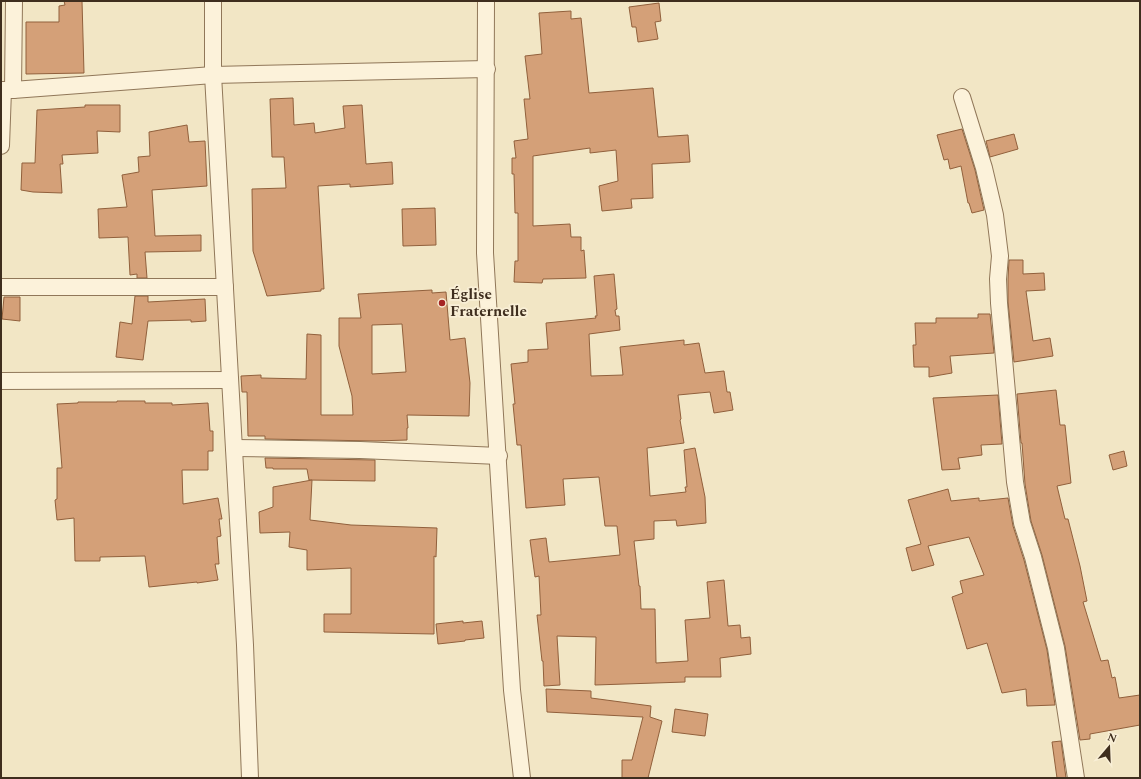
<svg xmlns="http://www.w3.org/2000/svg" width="1141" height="779" viewBox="0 0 1141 779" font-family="Spectral,serif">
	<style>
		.building { fill: #d4a078; stroke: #91603c; fill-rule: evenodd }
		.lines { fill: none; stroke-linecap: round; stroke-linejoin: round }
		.street-casing { stroke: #907759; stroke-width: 18 }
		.street { stroke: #fcf2da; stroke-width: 16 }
		.poi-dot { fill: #a52423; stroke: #f9efd6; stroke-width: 1.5 }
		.labels { text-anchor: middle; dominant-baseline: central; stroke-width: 3.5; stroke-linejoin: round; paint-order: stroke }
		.poi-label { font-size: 15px; font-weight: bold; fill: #3f2e1e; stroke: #f9efd6; text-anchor: start }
	</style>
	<rect width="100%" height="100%" fill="#f2e6c5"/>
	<!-- building -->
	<g class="building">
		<path d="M64 1H82L84 73 26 74V22H59V6L65 5Z"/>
		<path d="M659 3 661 21 655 22 658 39 638 42 636 27H632L629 7Z"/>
		<path d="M571 11V19L581 18 589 93 653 88 658 137 688 135 690 162 652 164 653 198 631 199 632 208 602 211 599 186 618 181 616 150 590 153V148L533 156V226L570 224 571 237H581V251L584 250 586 278 543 279 542 283 514 282 515 261H518V213H515L514 174H512V158H516L514 141 528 139 524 99H530L525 56 542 54 539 13Z"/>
		<path d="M293 98 294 125 314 123 315 133 345 128 343 106 362 105 366 164 392 162 393 184 350 187V184L318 186 324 289H321V291L267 296 253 251 252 189 286 188 284 157H272L270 99Z"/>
		<path d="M85 105H120V132L97 131 98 153 62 155 63 164H60L62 193 33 192 21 190 22 163H35L37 110 85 107Z"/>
		<path d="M187 125 189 142 205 141 207 186 152 190 155 236 201 235V251L145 252 147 278H137V274L130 275 128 237 99 238 98 209 127 207 122 175 139 172 138 157 150 156 149 132Z"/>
		<path d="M962 129 975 170 984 210 972 213 969 203H968L961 166 950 169 948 159 944 160 937 135Z"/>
		<path d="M1014 134 1018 149 990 157 986 141Z"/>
		<path d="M435 208 436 245 403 246 402 209Z"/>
		<path d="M1009 260H1023V274L1044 273 1045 290 1026 291 1033 341 1050 338 1053 356 1014 362 1008 302V279Z"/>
		<path d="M614 274 617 309 615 310 616 316H619L620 330 589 334 591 376 623 375 620 347 684 340V345L699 343 705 373 724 371 727 392H730L733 410 714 413 710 392 678 395 681 419 680 420 684 443 647 448 650 496 686 492 685 487H687L684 450 695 448 705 497 706 523 677 526 676 520 654 521V539L634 541 639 586H640L641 609H655L656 663 688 661 685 620 710 618 707 582 724 580 728 626 740 625 741 638 750 637 751 654 720 658 721 677H685V682L595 685 596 637 557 636 560 685 544 686 543 661H542L537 615H541L539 576 535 577 530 540 546 538 549 562 620 555 617 526H605L599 477 563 479 565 505 526 508 521 445H517L513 404H515L511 364 528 362V350L548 349 546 323 596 318 595 316H597L594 276Z"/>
		<path d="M432 290V293L446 292 450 340 465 338 470 383 469 416 407 415 408 428H407V440L376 441 265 439V436H248L247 392H242L241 376 261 375V378L306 379 307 334 321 335V415H353L352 396 339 346V318H361L358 294ZM402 324 406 372 372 374V325Z"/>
		<path d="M135 296H148V302L205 299 206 321 191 322V320L148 321 143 360 116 357 120 322 132 324Z"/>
		<path d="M4 297H20V321L2 319Z"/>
		<path d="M978 314H990L994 353 950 356 952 373 929 377V367H914L913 345H916L915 323H936V318H978Z"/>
		<path d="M1056 390 1060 425H1065L1071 483 1057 486 1065 519H1068L1080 566 1087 601 1083 602 1101 661 1108 660 1112 678 1115 677 1119 698 1140 695V725L1090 734V739L1080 740 1065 646 1042 555 1031 521 1025 484 1022 443H1021L1017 394Z"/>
		<path d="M998 395 1002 444 981 445 982 455 958 458 960 469 942 470 933 398Z"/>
		<path d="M117 401H145V403H172V405L208 403 210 431H213V451H208V470H182L183 504 218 498 222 519H219L221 536 217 537 219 564H215L218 580 197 583V582L149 587 145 556 100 557V561H75L74 518 57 520 55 500 57 499V468H62L57 404 78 403V402H117Z"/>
		<path d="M1124 451 1127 466 1113 470 1109 455Z"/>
		<path d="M265 458 375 460V481L309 480 307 469H273V468H266Z"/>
		<path d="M312 480 310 520 351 525 437 528 436 557 434 556V634L324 632V614H351V568L307 570V550L289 547 290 532 260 533 259 512 273 507V487Z"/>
		<path d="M948 489 951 501 979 498V501L1008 498 1013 526 1024 560 1047 650 1055 705 1027 706 1026 689 1002 693 987 643 967 649 952 597 963 593 960 581 984 575 969 537 928 546 934 565 912 571 906 548 921 544 908 500Z"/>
		<path d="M463 621V623L482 621 484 638 465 640V641L438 644 436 624Z"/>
		<path d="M546 689 591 691V698L651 706 650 717 662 721 648 778H622V760H632L643 717 547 712Z"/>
		<path d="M675 709 708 714 705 736 672 732Z"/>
		<path d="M1061 741 1066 778H1057L1052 742Z"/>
	</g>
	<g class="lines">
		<!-- street casing -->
		<g class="street-casing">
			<g id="street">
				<path d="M213 1V75L245 645 250 778"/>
				<path d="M486 1 485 253 512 690 522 778"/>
				<path d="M1 90H13L213 75 487 69"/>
				<path d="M13 90 14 1"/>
				<path d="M962 97 984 168 995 215 1000 256 998 279 999 303 1015 482 1022 523 1033 557 1056 648 1076 778"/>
				<path d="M1 146 3 90"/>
				<path d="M1 287H225"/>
				<path d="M1 381 230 380"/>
				<path d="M234 448 360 450 499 456"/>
			</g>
		</g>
		<!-- street -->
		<use href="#street" class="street"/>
	</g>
	<!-- markers -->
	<circle class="poi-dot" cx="442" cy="303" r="4"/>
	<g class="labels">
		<!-- poi labels -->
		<g class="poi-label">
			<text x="450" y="294">Église<tspan x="450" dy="17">Fraternelle</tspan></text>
		</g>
	</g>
	<!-- border -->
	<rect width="1141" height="779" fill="none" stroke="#3f2e1e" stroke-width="4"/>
	<!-- north arrow -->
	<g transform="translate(1109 747) rotate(19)" stroke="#f9efd6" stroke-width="3" paint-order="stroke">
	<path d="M0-3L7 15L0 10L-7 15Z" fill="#3f2e1e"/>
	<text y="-6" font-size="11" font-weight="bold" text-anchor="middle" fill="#3f2e1e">N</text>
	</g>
</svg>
